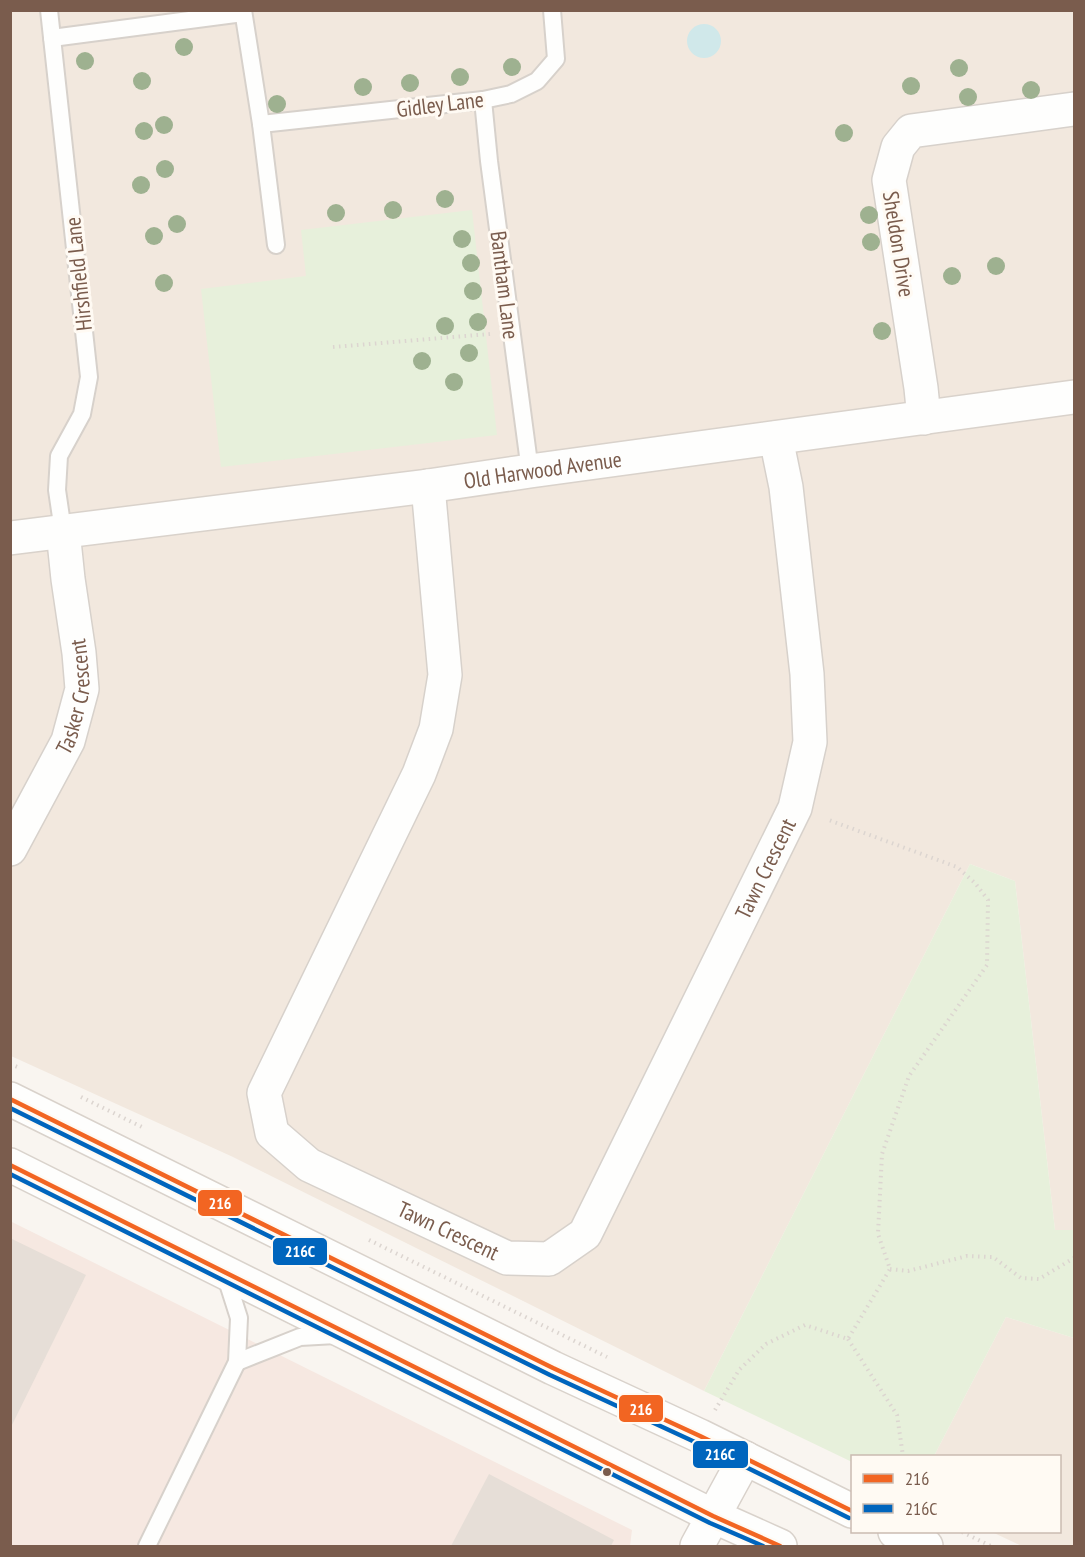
<svg xmlns="http://www.w3.org/2000/svg" width="1085" height="1557" viewBox="0 0 1085 1557" font-family="'PT Sans Narrow',sans-serif">
	<style>
		.residential { fill: #f2e8de }
		.commercial { fill: #f6e8e1 }
		.green { fill: #e7f0db }
		.water { fill: #d0e8ea }
		.building { fill: #e6ded7 }
		.lines { fill: none; stroke-linecap: round; stroke-linejoin: round }
		.lane-casing { stroke: #d7d1cb; stroke-width: 20 }
		.street-casing { stroke: #d7d1cb; stroke-width: 36 }
		.secondary-casing { stroke: #d9d2cb; stroke-width: 36 }
		.path { stroke: #dcd5d0; stroke-width: 4; stroke-dasharray: 1.5 4.5; stroke-linecap: butt }
		.lane { stroke: #fefefd; stroke-width: 16 }
		.street { stroke: #fefefd; stroke-width: 33 }
		.secondary { stroke: #fefefd; stroke-width: 33 }
		.bus-1-casing { stroke: #fffaf3; stroke-width: 9 }
		.bus-2-casing { stroke: #fffaf3; stroke-width: 9 }
		.bus-1 { stroke: #f26522; stroke-width: 4.5 }
		.bus-2 { stroke: #0065bd; stroke-width: 4.5 }
		.tree { fill: #9eb190 }
		.bus-dot { fill: #7a5c4d; stroke: #fffaf3; stroke-width: 2 }
		.labels { text-anchor: middle; dominant-baseline: central; stroke-width: 6; stroke-linejoin: round; paint-order: stroke }
		.street-label { font-size: 22px; fill: #7a5c4d; stroke: #fffaf3 }
		.line-badge { stroke: #fffaf3; stroke-width: 2 }
		.badge-label { font-size: 16px; text-anchor: middle; font-weight: bold; fill: #fff }
	</style>
	<rect width="100%" height="100%" fill="#f9f5f0"/>
	<!-- residential -->
	<g class="residential">
		<path d="M11 11H1074V1230H1055L1015 881 970 864 704 1391 233 1157 11 1056Z"/>
		<path d="M1006 1317 1074 1338V1546H1022L992 1532H1060V1456H934Z"/>
	</g>
	<!-- commercial -->
	<path class="commercial" d="M10 1221 632 1530 630 1546H11Z"/>
	<!-- green -->
	<g class="green">
		<path d="M472 210 497 435 221 467 201 289 306 276 301 230Z"/>
		<path d="M970 864 1015 881 1055 1230H1074V1338L1006 1317 934 1456H852V1462L704 1391Z"/>
	</g>
	<!-- water -->
	<circle class="water" cx="704" cy="41" r="17"/>
	<!-- building -->
	<g class="building">
		<path d="M10 1238 86 1275 10 1429Z"/>
		<path d="M489 1474 614 1540 611 1546H451Z"/>
	</g>
	<g class="lines">
		<!-- lane casing -->
		<g class="lane-casing">
			<g id="lane">
				<path d="M49 10 89 377 82 414 59 456 57 490 63 531"/>
				<path d="M243 10 261 124 276 245"/>
				<path d="M52 38 243 13"/>
				<path d="M483 100 489 161 530 471"/>
				<path d="M261 124 483 100 511 94 537 81 556 59 552 10"/>
				<path d="M237 1362 300 1337 336 1335"/>
				<path d="M147 1546 237 1362 239 1318 225 1274"/>
			</g>
		</g>
		<!-- street casing -->
		<g class="street-casing">
			<g id="street">
				<path d="M924 418 921 388 889 180 898 147 911 131 1074 109"/>
				<path id="s1" d="M428 486 445 675 436 729 419 774 264 1093 272 1133 309 1165 507 1258 549 1259 585 1234 795 808 810 742 807 674 786 487 776 438"/>
				<path id="s2" d="M10 849 68 741 82 689 79 653 68 579 63 531"/>
			</g>
		</g>
		<!-- secondary casing -->
		<g class="secondary-casing">
			<g id="secondary">
				<path id="s3" d="M10 538 428 486 530 471 1074 397"/>
				<path d="M10 1099 553 1368 700 1436 852 1511"/>
				<path d="M10 1165 713 1516 780 1546"/>
				<path d="M895 1532 926 1546"/>
				<path d="M697 1546 745 1458"/>
			</g>
		</g>
		<!-- path -->
		<g class="path">
			<path d="M333 347 490 334"/>
			<path d="M10 1064 20 1068"/>
			<path d="M81 1097 144 1128"/>
			<path d="M369 1240 607 1357"/>
			<path d="M890 1269 908 1271 967 1256 993 1257 1021 1278 1039 1279 1074 1258"/>
			<path d="M848 1339 897 1415 903 1456"/>
			<path d="M715 1410 739 1370 766 1344 805 1325 848 1339 890 1269 878 1234 882 1154 909 1076 987 965 988 900 975 883 957 867 826 819"/>
			<path d="M962 1532 991 1546"/>
		</g>
		<!-- lane -->
		<use href="#lane" class="lane"/>
		<!-- street -->
		<use href="#street" class="street"/>
		<!-- secondary -->
		<use href="#secondary" class="secondary"/>
		<!-- bus-1 casing -->
		<g class="bus-1-casing">
			<g id="bus-1">
				<path d="M10 1099 553 1368 700 1436 852 1511"/>
				<path d="M10 1165 713 1516 780 1546"/>
			</g>
		</g>
		<!-- bus-2 casing -->
		<g class="bus-2-casing">
			<g id="bus-2">
				<path d="M10 1108 550 1375 697 1443 849 1518"/>
				<path d="M10 1174 710 1523 763 1546"/>
			</g>
		</g>
		<!-- bus-1 -->
		<use href="#bus-1" class="bus-1"/>
		<!-- bus-2 -->
		<use href="#bus-2" class="bus-2"/>
	</g>
	<!-- trees -->
	<g class="tree">
		<circle cx="184" cy="47" r="9"/>
		<circle cx="85" cy="61" r="9"/>
		<circle cx="512" cy="67" r="9"/>
		<circle cx="959" cy="68" r="9"/>
		<circle cx="460" cy="77" r="9"/>
		<circle cx="142" cy="81" r="9"/>
		<circle cx="410" cy="83" r="9"/>
		<circle cx="911" cy="86" r="9"/>
		<circle cx="363" cy="87" r="9"/>
		<circle cx="1031" cy="90" r="9"/>
		<circle cx="968" cy="97" r="9"/>
		<circle cx="277" cy="104" r="9"/>
		<circle cx="164" cy="125" r="9"/>
		<circle cx="144" cy="131" r="9"/>
		<circle cx="844" cy="133" r="9"/>
		<circle cx="165" cy="169" r="9"/>
		<circle cx="141" cy="185" r="9"/>
		<circle cx="445" cy="199" r="9"/>
		<circle cx="393" cy="210" r="9"/>
		<circle cx="336" cy="213" r="9"/>
		<circle cx="869" cy="215" r="9"/>
		<circle cx="177" cy="224" r="9"/>
		<circle cx="154" cy="236" r="9"/>
		<circle cx="462" cy="239" r="9"/>
		<circle cx="871" cy="242" r="9"/>
		<circle cx="471" cy="263" r="9"/>
		<circle cx="996" cy="266" r="9"/>
		<circle cx="952" cy="276" r="9"/>
		<circle cx="164" cy="283" r="9"/>
		<circle cx="473" cy="291" r="9"/>
		<circle cx="478" cy="322" r="9"/>
		<circle cx="445" cy="326" r="9"/>
		<circle cx="882" cy="331" r="9"/>
		<circle cx="469" cy="353" r="9"/>
		<circle cx="422" cy="361" r="9"/>
		<circle cx="454" cy="382" r="9"/>
	</g>
	<!-- markers -->
	<circle class="bus-dot" cx="607" cy="1472" r="5"/>
	<g class="labels">
		<!-- street labels -->
		<g class="street-label">
			<text transform="translate(440 104) rotate(-7)">Gidley Lane</text>
			<text transform="translate(899 244) rotate(81)">Sheldon Drive</text>
			<text transform="translate(78 274) rotate(-96)">Hirshfield Lane</text>
			<text transform="translate(505 285) rotate(83)">Bantham Lane</text>
			<text stroke="none"><textPath href="#s3" startOffset="537">Old Harwood Avenue</textPath></text>
			<text stroke="none"><textPath href="#s2" startOffset="168">Tasker Crescent</textPath></text>
			<text stroke="none"><textPath href="#s1" startOffset="1449">Tawn Crescent</textPath></text>
			<text stroke="none"><textPath href="#s1" startOffset="891">Tawn Crescent</textPath></text>
		</g>
	</g>
	<g class="line-badge">
		<rect x="197" y="1189" width="46" height="28" rx="6" fill="#f26522"/>
		<rect x="272" y="1237" width="56" height="29" rx="6" fill="#0065bd"/>
		<rect x="618" y="1394" width="46" height="29" rx="6" fill="#f26522"/>
		<rect x="692" y="1440" width="57" height="29" rx="6" fill="#0065bd"/>
	</g>
	<g class="badge-label">
		<text x="220" y="1209">216</text>
		<text x="300" y="1257">216C</text>
		<text x="641" y="1415">216</text>
		<text x="720" y="1460">216C</text>
	</g>
	<!-- border -->
	<rect width="1085" height="1557" fill="none" stroke="#7a5c4d" stroke-width="24"/>
	<!-- legend -->
	<rect x="851" y="1455" width="210" height="78" fill="#fffaf3" stroke="#cabbb1" stroke-width="1.5"/>
	<rect x="863" y="1474" width="30" height="9" fill="#f26522" stroke="#cabbb1" stroke-width="1.5"/>
	<text x="905" y="1485" font-size="18" fill="#7a5c4d">216</text>
	<rect x="863" y="1504" width="30" height="9" fill="#0065bd" stroke="#cabbb1" stroke-width="1.5"/>
	<text x="905" y="1515" font-size="18" fill="#7a5c4d">216C</text>
</svg>
